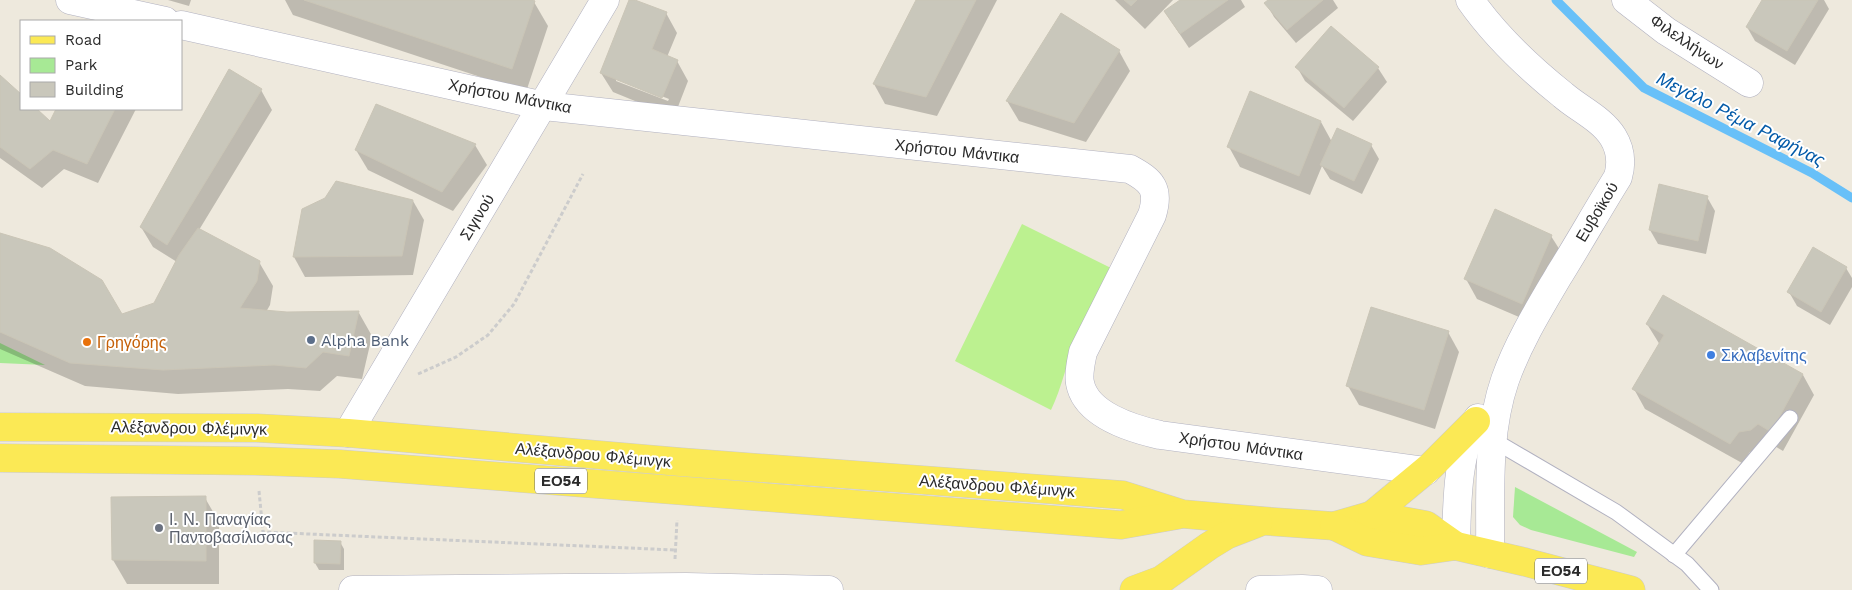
<svg xmlns="http://www.w3.org/2000/svg" width="1852" height="590" viewBox="0 0 1852 590" font-family="'Work Sans',sans-serif">
	<style>
		.green { fill: #a7e995 }
		.pitch { fill: #bcf190 }
		.shadow { fill: #0003; fill-rule: evenodd }
		.lines { fill: none; stroke-linecap: round; stroke-linejoin: round }
		.stream { stroke: #68c0f8; stroke-width: 9 }
		.building { fill: #c9c7bb; stroke: #cac5b6 }
		.service-casing { stroke: #b1b1c0; stroke-width: 17 }
		.minor-casing { stroke: #b1b1c0; stroke-width: 29 }
		.tertiary-casing { stroke: #b1b1c0; stroke-width: 29 }
		.primary-casing { stroke: #ccc; stroke-width: 29 }
		.path { stroke: #ccc; stroke-width: 3; stroke-dasharray: 4 2.5; stroke-linecap: butt }
		.service { stroke: #fff; stroke-width: 15 }
		.minor { stroke: #fff; stroke-width: 28 }
		.tertiary { stroke: #fff; stroke-width: 28 }
		.primary { stroke: #fbe955; stroke-width: 28 }
		.service-dot { fill: #5c6f8a; stroke: #fff; stroke-width: 2 }
		.food-dot { fill: #e8710a; stroke: #fff; stroke-width: 2 }
		.shop-dot { fill: #3f7fe0; stroke: #fff; stroke-width: 2 }
		.worship-dot { fill: #6b7280; stroke: #fff; stroke-width: 2 }
		.labels { text-anchor: middle; dominant-baseline: central; stroke-width: 4; stroke-linejoin: round; paint-order: stroke }
		.shield { fill: #fff; stroke: #6b6b6b; stroke-width: 1 }
		.shield-label { font-size: 15px; font-weight: bold; fill: #2b2b2b }
		.street-label { font-size: 16px; fill: #2b2b2b; stroke: #fff }
		.service-label { font-size: 16px; fill: #4e5e75; stroke: #fff; text-anchor: start }
		.food-label { font-size: 16px; fill: #c56008; stroke: #fff; text-anchor: start }
		.shop-label { font-size: 16px; fill: #366cbe; stroke: #fff; text-anchor: start }
		.worship-label { font-size: 16px; fill: #5b616d; stroke: #fff; text-anchor: start }
		.water-label { font-size: 18px; font-style: italic; fill: #035aa8; stroke: #fff }
	</style>
	<rect width="100%" height="100%" fill="#eee9dd"/>
	<!-- green -->
	<g class="green">
		<path d="M0 343 45 365 0 363Z"/>
		<path d="M1515 487 1637 552 1634 557 1531 530 1520 525 1513 517Z"/>
	</g>
	<!-- pitch -->
	<path class="pitch" d="M1022 224 1113 269C1101 293 1086 316 1076 341 1066 363 1062 388 1051 410L955 361Z"/>
	<!-- shadow -->
	<g class="shadow">
		<path d="M168 0H191L189 6Z"/>
		<path d="M285 0H529L534 2 548 26 526 92 293 15Z"/>
		<path d="M631 0 666 13 677 33 667 57 677 61 688 81 674 117 613 92 601 73ZM616 78 669 99 668 101 616 81Z"/>
		<path d="M917 0H997L937 116 885 104 874 84Z"/>
		<path d="M1115 0H1173L1145 29Z"/>
		<path d="M1182 0H1241L1245 7 1189 48 1165 12Z"/>
		<path d="M1270 0H1333L1338 8 1296 43 1274 17 1266 3Z"/>
		<path d="M1763 0H1824L1829 9 1795 65 1755 41 1747 27Z"/>
		<path d="M1331 27 1378 68 1387 82 1353 121 1305 81 1297 67Z"/>
		<path d="M1119 51 1130 71 1086 142 1019 121 1007 101Z"/>
		<path d="M0 76 21 96V109H35L51 123 58 109H136L98 183 64 169 42 188 0 158Z"/>
		<path d="M261 90 272 110 199 230 259 262 273 286 270 305 266 312 287 313H359L372 336 362 379 337 376 320 391 288 389 178 394 85 386 0 349V234L121 315 155 304 177 262 153 247 141 227Z"/>
		<path d="M377 106 475 145 487 165 453 211 368 170 356 150Z"/>
		<path d="M1321 122 1332 142 1371 145 1379 159 1362 194 1330 179 1322 166 1310 195 1240 167 1229 147Z"/>
		<path d="M1707 197 1715 211 1706 254 1658 244 1650 230Z"/>
		<path d="M413 201 424 220 413 275 305 277 294 257Z"/>
		<path d="M1551 236 1563 255 1533 323 1477 299 1466 279Z"/>
		<path d="M1813 249 1846 268 1852 278V287L1830 325 1797 306 1789 292Z"/>
		<path d="M1663 297 1803 375 1814 395 1783 451 1770 443 1762 449 1750 452 1742 463 1645 409 1634 389 1660 345 1647 324Z"/>
		<path d="M1448 332 1459 352 1435 429 1359 405 1348 386Z"/>
		<path d="M205 498 219 522V584H127L113 560Z"/>
		<path d="M340 542 344 549V570H319L315 563Z"/>
	</g>
	<g class="lines">
		<!-- stream -->
		<path class="stream" d="M1556 0 1644 88 1812 173 1852 198"/>
	</g>
	<!-- building -->
	<g class="building">
		<path d="M304 0H533L535 1 512 69Z"/>
		<path d="M629 0H635L667 12 652 49 678 60 662 98 600 73Z"/>
		<path d="M916 0H976L926 97 873 84Z"/>
		<path d="M1124 0H1137L1131 6Z"/>
		<path d="M1180 0H1228L1180 34 1164 11Z"/>
		<path d="M1268 0H1323L1287 30 1264 3Z"/>
		<path d="M1762 0H1818L1787 51 1746 27Z"/>
		<path d="M1061 13 1120 50 1074 123 1006 101Z"/>
		<path d="M1331 26 1379 67 1344 108 1295 67Z"/>
		<path d="M229 69 262 89 167 245 140 227Z"/>
		<path d="M0 75 21 94V109H37L50 121 56 109H115L87 164 53 150 30 169 0 147Z"/>
		<path d="M1250 91 1321 121 1299 176 1227 147Z"/>
		<path d="M376 104 476 144 442 192 355 150Z"/>
		<path d="M1337 128 1372 144 1354 181 1320 165Z"/>
		<path d="M336 181 413 200 402 256 293 257 302 209 325 198Z"/>
		<path d="M1659 184 1708 196 1698 241 1649 230Z"/>
		<path d="M1495 209 1552 235 1522 304 1464 279Z"/>
		<path d="M198 228 260 261 257 281 240 308 287 312 359 311 349 356 323 352 306 368 274 365 163 370 70 363 0 332V233L50 248 102 280 122 314 154 303 179 255Z"/>
		<path d="M1813 247 1847 267 1821 312 1787 292Z"/>
		<path d="M1663 295 1803 374 1771 432 1758 424 1751 430 1739 432 1730 444 1632 389 1664 335 1646 324Z"/>
		<path d="M1371 307 1449 331 1424 410 1346 386Z"/>
		<path d="M206 496V561L112 560 111 497Z"/>
		<path d="M314 540 341 541 340 564 314 563Z"/>
	</g>
	<g class="lines">
		<!-- service casing -->
		<g class="service-casing">
			<g id="service">
				<path d="M1493 440 1616 512 1687 564 1711 590"/>
				<path d="M1674 555 1790 418"/>
			</g>
		</g>
		<!-- minor casing -->
		<g class="minor-casing">
			<g id="minor">
				<path d="M70 0 165 21"/>
				<path d="M1626 0 1666 31 1749 83"/>
				<path d="M181 25 544 106 1130 169C1152 181 1160 189 1152 215L1083 352C1081 362 1078 373 1080 383 1086 415 1133 429 1160 435L1426 471"/>
				<path d="M348 433 605 0"/>
				<path d="M353 590 686 587 829 590"/>
				<path d="M1260 590 1302 589 1318 590"/>
			</g>
		</g>
		<!-- tertiary casing -->
		<g class="tertiary-casing">
			<g id="tertiary">
				<path d="M1470 0C1496 37 1528 67 1563 95 1579 109 1602 119 1613 137 1621 150 1622 163 1618 177 1598 209 1579 243 1559 275 1539 309 1518 343 1505 380 1486 435 1491 496 1490 554"/>
				<path d="M1456 546C1457 509 1456 450 1478 418"/>
			</g>
		</g>
		<!-- primary casing -->
		<g class="primary-casing">
			<g id="primary">
				<path d="M0 427 257 428 348 433 681 462 1123 495 1183 514 1264 521 1334 526 1372 515 1426 525 1456 546"/>
				<path d="M0 458 256 461 340 464 1121 525 1178 515"/>
				<path d="M1372 515 1431 466 1476 421"/>
				<path d="M1334 526 1367 542 1421 551 1456 546 1525 562 1631 590"/>
				<path d="M1134 590 1161 580 1209 546 1227 535 1258 523"/>
			</g>
		</g>
		<!-- path -->
		<g class="path">
			<path d="M418 374 456 357 488 335 514 304 583 174"/>
			<path d="M259 491 263 532 675 550"/>
			<path d="M675 559 677 520"/>
		</g>
		<!-- service -->
		<use href="#service" class="service"/>
		<!-- minor -->
		<use href="#minor" class="minor"/>
		<!-- tertiary -->
		<use href="#tertiary" class="tertiary"/>
		<!-- primary -->
		<use href="#primary" class="primary"/>
	</g>
	<!-- markers -->
	<circle class="service-dot" cx="311" cy="340" r="5"/>
	<circle class="food-dot" cx="87" cy="342" r="5"/>
	<circle class="shop-dot" cx="1711" cy="355" r="5"/>
	<circle class="worship-dot" cx="159" cy="528" r="5"/>
	<g class="labels">
		<!-- shield labels -->
		<g class="shield">
			<rect x="535" y="468.5" width="52" height="25" rx="4"/>
			<rect x="1535" y="558.5" width="52" height="25" rx="4"/>
		</g>
		<g class="shield-label">
			<text x="561" y="481">ΕΟ54</text>
			<text x="1561" y="571">ΕΟ54</text>
		</g>
		<!-- street labels -->
		<g class="street-label">
			<text transform="translate(1687 42) rotate(34)">Φιλελλήνων</text>
			<text transform="translate(510 96) rotate(11)">Χρήστου Μάντικα</text>
			<text transform="translate(957 151) rotate(6)">Χρήστου Μάντικα</text>
			<text transform="translate(1597 212) rotate(-59)">Ευβοϊκού</text>
			<text transform="translate(477 217) rotate(-59)">Σιγινού</text>
			<text transform="translate(189 428) rotate(1)">Αλέξανδρου Φλέμινγκ</text>
			<text transform="translate(1241 446) rotate(8)">Χρήστου Μάντικα</text>
			<text transform="translate(593 455) rotate(5)">Αλέξανδρου Φλέμινγκ</text>
			<text transform="translate(997 486) rotate(4)">Αλέξανδρου Φλέμινγκ</text>
		</g>
		<!-- service labels -->
		<g class="service-label">
			<text x="321" y="340">Alpha Bank</text>
		</g>
		<!-- food labels -->
		<g class="food-label">
			<text x="97" y="342">Γρηγόρης</text>
		</g>
		<!-- shop labels -->
		<g class="shop-label">
			<text x="1721" y="355">Σκλαβενίτης</text>
		</g>
		<!-- worship labels -->
		<g class="worship-label">
			<text x="169" y="519">Ι. Ν. Παναγίας<tspan x="169" dy="18">Παντοβασίλισσας</tspan></text>
		</g>
		<!-- water labels -->
		<g class="water-label">
			<text transform="translate(1741 119) rotate(27)">Μεγάλο Ρέμα Ραφήνας</text>
		</g>
	</g>
	<!-- legend -->
	<rect x="20" y="20" width="162" height="90" fill="#ffffff" stroke="#aaaaaa"/>
	<rect x="30" y="36" width="25" height="8" fill="#fbe955" stroke="#aaaaaa"/>
	<text x="65" y="45" font-size="15" fill="#2b2b2b">Road</text>
	<rect x="30" y="58" width="25" height="15" fill="#a7e995" stroke="#aaaaaa"/>
	<text x="65" y="70" font-size="15" fill="#2b2b2b">Park</text>
	<rect x="30" y="82" width="25" height="15" fill="#c9c7bb" stroke="#aaaaaa"/>
	<text x="65" y="95" font-size="15" fill="#2b2b2b">Building</text>
</svg>
